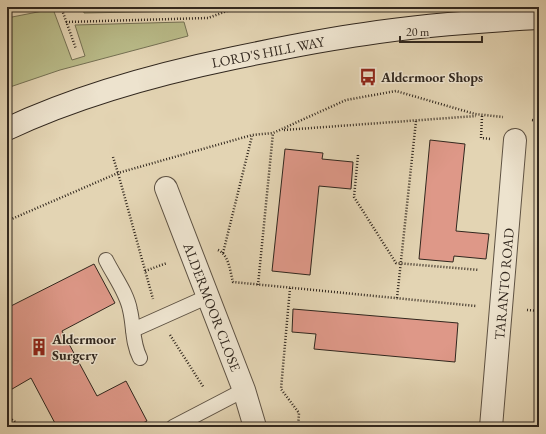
<svg xmlns="http://www.w3.org/2000/svg" width="546" height="434" viewBox="0 0 546 434" font-family="'EB Garamond',serif">
	<style>
		.green { fill: #b9bb89; stroke: #757154 }
		.building { fill: #de9888; stroke: #31271e }
		.lines { fill: none; stroke-linecap: round; stroke-linejoin: round }
		.lane-casing { stroke: #5e5243; stroke-width: 16 }
		.street-casing { stroke: #5e5243; stroke-width: 24 }
		.secondary-casing { stroke: #31271e; stroke-width: 24 }
		.path { stroke: #31271e; stroke-width: 2.5; stroke-dasharray: 1 2; stroke-linecap: butt }
		.lane { stroke: #ede3ce; stroke-width: 14 }
		.street { stroke: #ede3ce; stroke-width: 22 }
		.secondary { stroke: #ede3ce; stroke-width: 22 }
		.labels { text-anchor: middle; dominant-baseline: central; stroke-width: 3; stroke-linejoin: round; paint-order: stroke }
		.street-label { font-size: 14px; fill: #31271e; stroke: #ede3ce }
		.poi-label { font-size: 14px; font-weight: bold; fill: #31271e; stroke: #ede3ce; text-anchor: start }
	</style>
	<rect width="100%" height="100%" fill="#e3d4b3"/>
	<filter id="stains"><feTurbulence type="fractalNoise" baseFrequency=".005" numOctaves="4"/><feColorMatrix values="0 0 0 0 .2 0 0 0 0 .09 0 0 0 0 .02 0 0 0 .5 -.17"/></filter>
	<radialGradient id="worn" r=".72"><stop offset=".6" stop-color="#630" stop-opacity="0"/><stop offset="1" stop-color="#630" stop-opacity=".3"/></radialGradient>
	<!-- green -->
	<g class="green">
		<path d="M83 7H202L186 11 84 13Z"/>
		<path d="M53 9 72 60 85 56 75 25 184 22 188 36 60 70 7 88V18Z"/>
	</g>
	<!-- building -->
	<g class="building">
		<path d="M430 140 465 144 456 231 489 234 486 259 454 256 453 262 419 259Z"/>
		<path d="M285 149 323 153 322 159 353 162 351 189 319 186 310 275 272 271Z"/>
		<path d="M94 264 115 303 62 331 97 396 126 381 147 421 135 427H57L31 378 7 392V308Z"/>
		<path d="M293 309 458 323 455 362 314 349 316 334 292 332Z"/>
	</g>
	<g class="lines">
		<!-- lane casing -->
		<g class="lane-casing">
			<g id="lane">
				<path d="M106 260C114 276 127 293 130 310 134 327 132 342 140 358"/>
				<path d="M133 330 209 296"/>
				<path d="M173 427 244 390"/>
			</g>
		</g>
		<!-- street casing -->
		<g class="street-casing">
			<g id="street">
				<path d="M166 188 244 390 255 427"/>
				<path d="M491 427 515 140"/>
			</g>
		</g>
		<!-- secondary casing -->
		<g class="secondary-casing">
			<path id="secondary" d="M7 129C79 95 157 74 234 58 277 49 321 40 365 34 422 25 481 21 539 18"/>
		</g>
		<!-- path -->
		<g class="path">
			<path d="M61 7 76 49"/>
			<path d="M66 22 208 18 238 7"/>
			<path d="M482 116 481 138 491 139"/>
			<path d="M532 120 539 121"/>
			<path d="M284 130 476 116"/>
			<path d="M358 155 354 197 396 263 479 270"/>
			<path d="M113 157 118 173 153 299"/>
			<path d="M7 221 118 173 252 135 273 133 346 100 396 91 475 114 503 117"/>
			<path d="M218 250C229 255 230 271 233 282L476 306"/>
			<path d="M223 253 252 136"/>
			<path d="M145 271 167 263"/>
			<path d="M258 285 273 133"/>
			<path d="M290 288 281 389 299 413 298 427"/>
			<path d="M397 298 416 121"/>
			<path d="M527 310 539 311"/>
			<path d="M170 335 204 388"/>
			<path d="M7 416 22 427"/>
		</g>
		<!-- lane -->
		<use href="#lane" class="lane"/>
		<!-- street -->
		<use href="#street" class="street"/>
		<!-- secondary -->
		<use href="#secondary" class="secondary"/>
	</g>
	<!-- icons -->
	<defs>
		<g id="bus-bare" transform="scale(1.38)"><path d="M-5-6H5V4H4V6H2V4H-2V6H-4V4H-5ZM-3.5-4V0h7V-4ZM-3.5 1.2v1.5H-2V1.2ZM2 1.2v1.5H3.5V1.2Z" fill="#8f2418" stroke="#ede3ce" stroke-width="2.5" paint-order="stroke"/></g>
		<g id="building-bare" transform="scale(1.38)"><path d="M-4-6H4V6H1V3H-1V6H-4ZM-2.5-4.3h1.7v1.8h-1.7ZM.8-4.3h1.7v1.8H.8ZM-2.5-1h1.7V.8h-1.7ZM.8-1h1.7V.8H.8Z" fill="#8f2418" stroke="#ede3ce" stroke-width="2.5" paint-order="stroke"/></g>
	</defs>
	<g fill-rule="evenodd">
		<use href="#bus-bare" x="368" y="77"/>
		<use href="#building-bare" x="39" y="347"/>
	</g>
	<g class="labels">
		<!-- street labels -->
		<g class="street-label">
			<text transform="translate(268 52) rotate(-11)">LORD'S HILL WAY</text>
			<text transform="translate(504 284) rotate(-85)">TARANTO ROAD</text>
			<text transform="translate(212 307) rotate(69)">ALDERMOOR CLOSE</text>
		</g>
		<!-- poi labels -->
		<g class="poi-label">
			<text x="381" y="77">Aldermoor Shops</text>
			<text x="52" y="339">Aldermoor<tspan x="52" dy="16">Surgery</tspan></text>
		</g>
	</g>
	<!-- margin -->
	<rect width="546" height="434" fill="none" stroke="#e3d4b3" stroke-width="24"/>
	<rect x="8" y="8" width="530" height="418" fill="none" stroke="#31271e" stroke-width="2"/>
	<rect x="12" y="12" width="522" height="410" fill="none" stroke="#31271e"/>
	<!-- scale -->
	<path d="M400 36v6h82v-6" fill="none" stroke="#31271e" stroke-width="2"/>
	<text x="406" y="36" font-size="12" fill="#31271e" stroke="#ede3ce" stroke-width="3" paint-order="stroke">20 m</text>
	<rect width="100%" height="100%" filter="url(#stains)"/>
	<rect width="100%" height="100%" fill="url(#worn)"/>
</svg>
